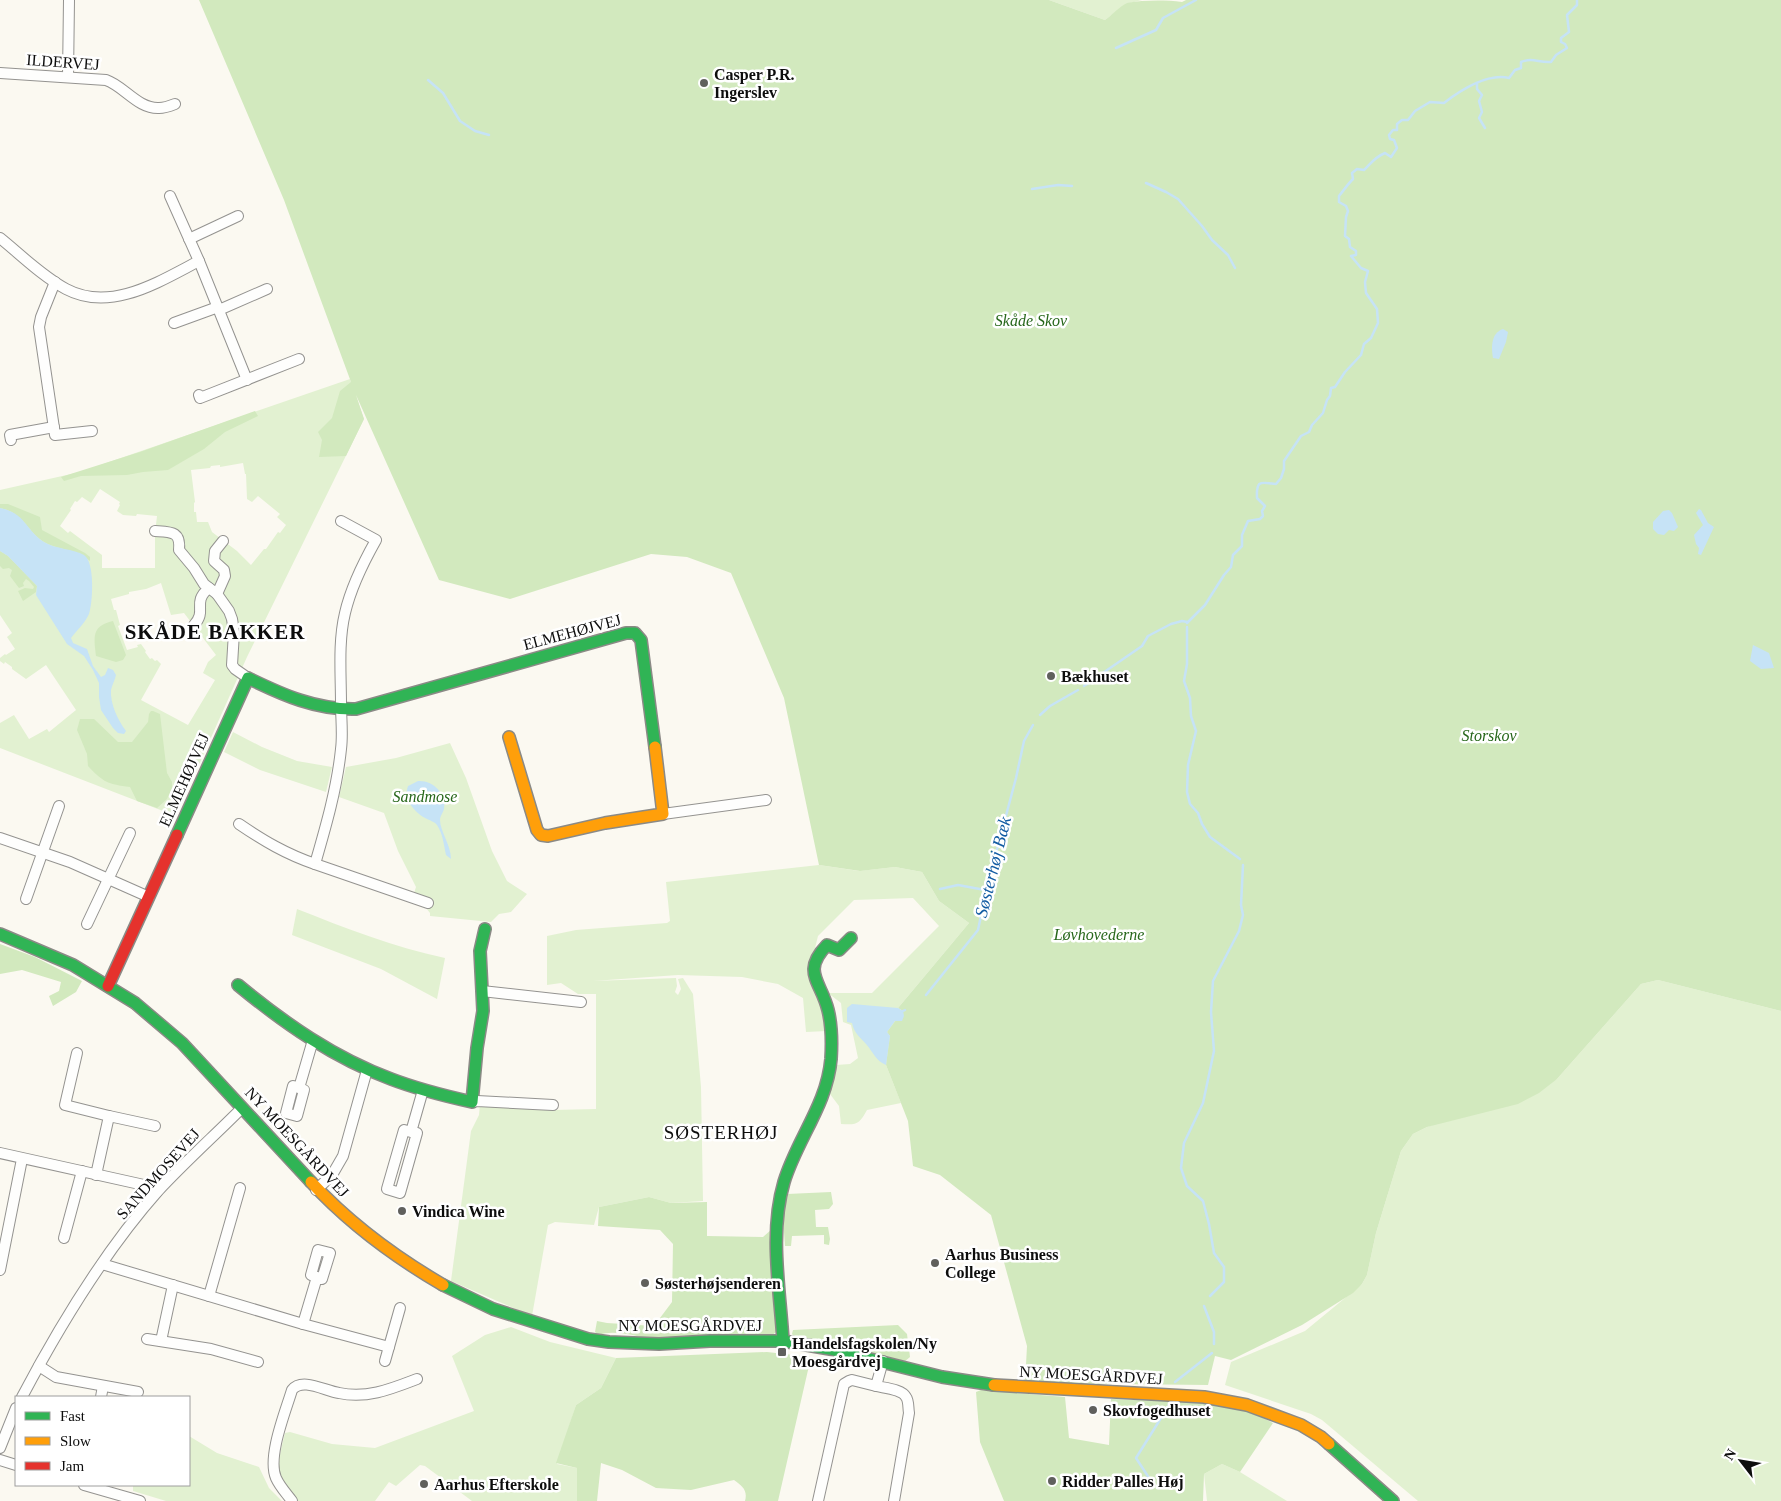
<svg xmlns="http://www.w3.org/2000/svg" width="1781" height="1501" viewBox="0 0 1781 1501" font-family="'Times New Roman',serif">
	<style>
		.green { fill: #e2f1d1; fill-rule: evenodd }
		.forest { fill: #d2e9be }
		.water { fill: #c6e3f6 }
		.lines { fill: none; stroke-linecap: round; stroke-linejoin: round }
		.stream { stroke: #c6e3f6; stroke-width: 2.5 }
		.street-casing { stroke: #949390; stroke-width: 12 }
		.fast-casing { stroke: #8b8a86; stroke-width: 14 }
		.slow-casing { stroke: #8b8a86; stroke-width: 14 }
		.jam-casing { stroke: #8b8a86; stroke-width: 14 }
		.street { stroke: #fefefd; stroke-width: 10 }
		.fast { stroke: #30b455; stroke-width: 11 }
		.slow { stroke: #ff9f0a; stroke-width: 11 }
		.jam { stroke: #e5322d; stroke-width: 11 }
		.poi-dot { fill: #60605d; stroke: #fff; stroke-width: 2 }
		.labels { text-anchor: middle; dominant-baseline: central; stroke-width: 5; stroke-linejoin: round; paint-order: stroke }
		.street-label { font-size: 16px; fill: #0d0d0d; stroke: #fff }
		.poi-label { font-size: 16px; font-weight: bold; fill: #0d0d0d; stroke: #fff; text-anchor: start }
		.park-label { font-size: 16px; font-style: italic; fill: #27671b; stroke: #fff }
		.water-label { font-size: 18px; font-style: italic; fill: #135ca3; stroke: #fff }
		.quarter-label { font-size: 19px; letter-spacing: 1px; fill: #0d0d0d; stroke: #fff }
		.district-label { font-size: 21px; font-weight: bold; letter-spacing: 1px; fill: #0d0d0d; stroke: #fff }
	</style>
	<rect width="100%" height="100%" fill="#fbf9f1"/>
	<!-- green -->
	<g class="green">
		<path d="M1049 0H1142L1126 4 1105 20Z"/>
		<path d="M350 379 364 419 247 657 176 816 0 748V723L14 715 29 739 47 729 49 732 76 710 46 665 26 679 12 669V667L5 662 4 664 0 661V658L5 654 6 655 15 649 7 637 12 633 0 615V490L80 472ZM243 463 245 474H246L247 499 252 502 258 496 280 514 277 517 286 525 280 533 278 532 266 549H264L251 565 237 551 212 532 208 522H197L196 512H194V503L195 502 191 470 210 468 211 466 220 465V467ZM100 489 120 502 119 504 120 505 117 511 123 515 136 516 137 514 157 516 155 533V568H102V555L70 531 68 533 60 526 71 510 70 509 75 501 77 502 82 497 91 503ZM161 583 171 615 184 613 216 655 208 662 203 673 215 680 188 725 141 700 161 664 157 660 155 661 152 658 150 659 145 652 146 651 141 644 137 645 138 647 127 650 118 626 120 625 116 610H114L111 599 129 594V592L146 589Z"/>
		<path d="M233 732 262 747 297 761 332 767 326 792 260 770 224 752Z"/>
		<path d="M450 743 466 778 492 851 507 881 527 894 511 912 499 914 491 922 430 916V913L414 893 416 887 398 851 384 813 339 797 346 767 396 758Z"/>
		<path d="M819 865 859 871 895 867 922 872 939 901 969 923 898 1008 903 1011 886 1065 901 1103 867 1110C859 1124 858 1125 841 1124L839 1106 830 1094 836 1065 850 1064 858 1058 851 1025 843 1022 841 1003 828 993H872L939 926 913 898 854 900 818 936 809 972 825 1011 827 1031 806 1032 803 998 778 984 742 977 678 975 593 981 676 978 677 986 675 992 678 995 681 989 678 979 683 978 693 994 701 1087 703 1201 671 1203 649 1197 599 1207 594 1225 555 1222 548 1225 532 1316 451 1281 471 1131 479 1115 480 1104 553 1110 596 1109V994H578L561 983 547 985V936L576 930 667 923 670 921 666 882Z"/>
		<path d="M297 909C345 928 394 947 445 958L437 999 381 969 292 935Z"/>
		<path d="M1658 980 1781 1011V1501H1418L1322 1420 1311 1414 1225 1385 1231 1362 1305 1331 1362 1284 1367 1275 1376 1233 1401 1151 1413 1134 1427 1127 1557 1079 1641 984Z"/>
		<path d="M511 1327 550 1342 616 1358 601 1388 576 1405 557 1464 577 1468V1501H472L425 1466 420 1465 396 1486 389 1482 375 1501H298C273 1474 277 1466 285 1433L290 1432 332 1444 375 1448 474 1411 452 1356 485 1335Z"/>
		<path d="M189 1436 217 1453 259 1467 269 1488 282 1501H166L133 1491V1485H189Z"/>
		<path d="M1222 1464 1240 1472 1287 1501H1207L1204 1474Z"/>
	</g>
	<!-- forest -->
	<g class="forest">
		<path d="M199 0H1049L1105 20C1112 15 1120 6 1127 3 1144 0 1165 0 1182 2L1186 0H1781V1011L1658 980 1641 984 1557 1079 1539 1093 1518 1104 1427 1127 1413 1134 1401 1151 1376 1233 1367 1275 1362 1284 1353 1293 1302 1325 1231 1360 1215 1356 1208 1385 1025 1383 1027 1346 991 1215 940 1175 913 1166 908 1121 886 1065 890 1036 887 1032 903 1011 898 1008 969 923 939 901 922 872 895 867 860 871 819 865 784 698 731 573 687 557 651 554 510 599 439 580 356 395 364 419 346 456 319 457 322 440 318 432 332 418 340 391 351 382 284 200Z"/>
		<path d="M255 411 258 416 225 432 204 449 168 470 143 472 127 475 81 476 64 481 61 477 140 452Z"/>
		<path d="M0 504H8L40 517 42 530 85 553 90 557V561C78 549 61 551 46 543 28 534 25 513 0 508Z"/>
		<path d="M0 551 8 556 37 586 36 592 23 601 18 591 25 588 33 589 34 587 29 581 26 579 23 583 24 586 19 588 10 576 12 570 9 568 3 569 0 566Z"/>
		<path d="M113 621 126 655 123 660 116 662 96 656C94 637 91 626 113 621Z"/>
		<path d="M151 711H153L160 714 167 773 172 782V788L167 799 157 808 137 801 130 787C108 784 104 783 88 766L87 754 77 730 80 719H94L118 742H132L148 722 149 714Z"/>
		<path d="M0 944 35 957 82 981 76 992 53 1006 49 996 59 991 61 982 22 970 0 974Z"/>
		<path d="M831 1192 833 1204 829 1209 815 1210 816 1227H828L830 1239 829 1245 824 1244V1235L792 1236 791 1246H785L783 1218 787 1194Z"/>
		<path d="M649 1197 671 1203 707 1202V1236L763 1237 772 1229 776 1332 770 1337 652 1340C639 1336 612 1329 599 1335L595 1332 597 1321 607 1323 654 1326 672 1302 673 1244 660 1230 598 1226 599 1207Z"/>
		<path d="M898 1325 907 1334 910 1357 904 1362 795 1338 792 1334 793 1330Z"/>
		<path d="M767 1352 811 1357 778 1501H745C748 1490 742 1486 734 1480L691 1490 656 1488 622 1470 601 1463 597 1501H577V1468L556 1463 576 1405 601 1388 616 1358Z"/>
		<path d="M981 1390 1065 1397 1069 1438 1109 1445 1111 1399 1196 1402 1252 1412 1273 1423 1240 1472 1222 1464 1204 1474 1203 1501H1004L980 1442 976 1392Z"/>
	</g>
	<!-- water -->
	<g class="water">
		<path d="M1503 329 1508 332 1506 342 1499 359 1493 358C1491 347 1491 333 1503 329Z"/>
		<path d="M0 508C26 513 25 530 44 542 55 549 74 549 84 555 95 562 93 602 89 614 85 623 77 630 71 638L73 643 87 649 93 666 101 677 105 675 108 668 113 670 116 675C115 680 112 685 111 690 110 704 118 720 126 731L124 734 118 733 113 728 101 710 99 697V683L93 670 84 656 67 644 36 595 37 586 8 556 0 551Z"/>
		<path d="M1699 509 1701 510 1708 523 1714 527 1701 555 1698 554 1699 548 1696 544 1694 535 1703 525 1696 513Z"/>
		<path d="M1669 510 1672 513 1678 527 1674 531 1669 530 1664 535 1658 534 1653 529V522L1663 511Z"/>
		<path d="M1753 645 1769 653 1774 668 1761 669 1750 661Z"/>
		<path d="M418 781C433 780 447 794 444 809 443 813 440 816 440 820 440 831 451 845 451 859L446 855C444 846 443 834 437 825 435 822 431 821 427 819 415 813 403 800 408 786Z"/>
		<path d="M852 1004 898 1008 903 1011 904 1016 902 1021H895L887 1032 890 1036 886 1065C875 1060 874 1053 866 1044 860 1037 854 1033 852 1023L847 1022V1008Z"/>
	</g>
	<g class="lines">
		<!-- stream -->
		<g class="stream">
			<path d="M1116 48 1156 30 1163 18 1196 0"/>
			<path d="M428 80 443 93 460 121 475 131 489 135"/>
			<path d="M1477 84V89L1482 95 1479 101 1482 112 1479 118 1485 128"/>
			<path d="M1146 183 1166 192 1178 199 1202 226 1212 240 1228 255 1235 268"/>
			<path d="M1032 189 1058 185 1072 186"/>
			<path d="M1187 623 1205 605 1224 575 1231 567 1233 555 1242 546V535L1248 521 1260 519 1263 516 1262 511 1265 506 1257 498C1256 478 1262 483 1276 484L1281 478 1284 469V461L1301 436 1309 432 1312 425 1323 413 1327 400 1330 396 1331 388 1335 387 1345 372 1361 355 1364 344 1371 338 1378 323 1377 309 1366 293 1365 282 1368 271 1361 268 1351 256 1356 255V251L1350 247 1349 239 1345 236 1346 217 1348 211 1346 206 1339 202V196C1344 190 1347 185 1353 179L1352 173 1357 169 1364 170C1371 163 1375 157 1385 153L1391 157 1397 148 1394 140 1390 139 1389 135 1393 130H1397V124L1402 120H1408L1415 111 1430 102 1444 103C1461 90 1487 73 1509 78L1515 70 1521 68V62C1534 57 1538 63 1551 62L1556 55 1567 48 1565 44 1561 42V38L1569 32 1567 15 1577 5V0"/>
			<path d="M1187 627V664L1184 681 1190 698 1191 716 1196 731 1188 765 1187 792 1190 804 1198 813 1202 824 1210 837 1240 859"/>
			<path d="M1064 674 1087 684"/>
			<path d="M1084 686 1142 646 1148 636 1171 624 1182 621 1187 622"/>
			<path d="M1040 715 1050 706 1078 690"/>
			<path d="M940 889 958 885 985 890"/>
			<path d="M926 995 978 930 987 887 1016 778 1024 741 1033 725"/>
			<path d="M903 1011 905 1010"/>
			<path d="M1210 1296 1224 1282V1267L1214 1253 1209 1224 1203 1201 1187 1186 1181 1168 1184 1143 1203 1103 1214 1051 1211 1012 1213 981 1239 931 1243 915 1241 905 1243 865"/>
			<path d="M1204 1306 1214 1332V1344"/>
			<path d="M1175 1382 1212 1353"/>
			<path d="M1153 1484 1136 1458 1171 1402"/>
		</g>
		<!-- street casing -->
		<g class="street-casing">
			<g id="street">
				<path d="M0 73 106 80C124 86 138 109 159 108 164 108 170 106 175 104"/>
				<path d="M68 77 69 0"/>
				<path d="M0 238C21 255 42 276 66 289 111 313 160 281 199 261L170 196"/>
				<path d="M189 239 238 216"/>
				<path d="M199 261 247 380"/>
				<path d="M55 282 41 317 39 327 55 435 92 431"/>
				<path d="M219 310 267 289"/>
				<path d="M174 323 218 307"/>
				<path d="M199 395 200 398 299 359"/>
				<path d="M11 440 10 435 54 427"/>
				<path d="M341 521 376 540C363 563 351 587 345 613 338 642 341 674 341 704 341 719 343 734 341 749 337 788 326 826 315 864L428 903"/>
				<path d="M155 531C171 532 181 531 179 550L194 568 204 584 217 594 229 611 232 619 234 632 232 665 235 669 248 678"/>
				<path d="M217 594 225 576 224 570 214 561 215 551 223 541"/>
				<path d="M194 625C208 610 191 603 209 588"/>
				<path d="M663 814 766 800"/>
				<path d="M239 824C264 841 286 854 315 864"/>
				<path d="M0 838 70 862 149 897"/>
				<path d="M26 899 59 806"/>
				<path d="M87 924 130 833"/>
				<path d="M482 991 581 1002"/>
				<path d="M77 1053 65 1105 109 1116"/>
				<path d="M299 1088 304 1090 297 1116 286 1113 293 1086 299 1088 313 1040"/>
				<path d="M472 1102 477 1101 553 1105"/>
				<path d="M411 1132 417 1133 400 1193 387 1189 404 1130 411 1132 423 1090"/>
				<path d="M0 1153 144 1185 157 1192"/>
				<path d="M96 1175 109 1116 155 1126"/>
				<path d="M316 1190 332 1175 343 1156 367 1070"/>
				<path d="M64 1238 82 1171"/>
				<path d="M102 1264 303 1324 389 1347"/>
				<path d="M0 1270 22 1159"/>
				<path d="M209 1296 240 1188"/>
				<path d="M303 1324 317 1277 322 1279 330 1253 318 1250 311 1275 317 1277"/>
				<path d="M147 1339 211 1349 258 1362"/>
				<path d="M161 1341 173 1285"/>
				<path d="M385 1361 400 1308"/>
				<path d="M39 1366 56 1377 138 1392"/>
				<path d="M876 1386C884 1388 902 1389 906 1397 909 1401 908 1408 909 1413L894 1501"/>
				<path d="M22 1397C60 1325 104 1252 158 1191 185 1162 214 1136 242 1108"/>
				<path d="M101 1397 103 1386"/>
				<path d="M0 1448 16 1408"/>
				<path d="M0 1460 16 1465"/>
				<path d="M84 1485 140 1501"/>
				<path d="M292 1501C287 1494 280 1487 276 1478 267 1457 285 1413 292 1390 302 1377 325 1391 339 1393 367 1399 391 1389 417 1379"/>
				<path d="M818 1501 844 1384 849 1381 852 1380 876 1386 883 1361"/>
			</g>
		</g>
		<!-- fast casing -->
		<g class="fast-casing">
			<g id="fast">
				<path d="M177 835 248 678C283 695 316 710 356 709L626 633H635L641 640 655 747"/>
				<path d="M0 934 73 965 135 1003 182 1043 311 1182"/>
				<path d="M238 985C284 1023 334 1058 391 1079 417 1089 445 1096 472 1102L477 1048 483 1011 480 951 485 929"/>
				<path d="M443 1285 493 1309 588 1339 609 1342 659 1344 710 1341H783L830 1349 942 1377 994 1385"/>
				<path d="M783 1341C780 1289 769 1233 784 1182 797 1139 827 1105 831 1059 832 1043 832 1026 828 1010 821 981 801 972 827 945L839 950 851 938"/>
				<path d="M1329 1444 1393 1501"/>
			</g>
		</g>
		<!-- slow casing -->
		<g class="slow-casing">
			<g id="slow">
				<path d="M509 737 537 830 541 835 548 836 605 823 663 814 655 747"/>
				<path d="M311 1182C349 1223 395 1257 443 1285"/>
				<path d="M994 1385 1204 1397 1247 1405 1301 1425 1321 1437 1329 1444"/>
			</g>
		</g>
		<!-- jam casing -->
		<g class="jam-casing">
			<path id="jam" d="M108 986 177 835"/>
		</g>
		<!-- street -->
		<use href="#street" class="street"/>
		<!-- fast -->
		<use href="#fast" class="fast"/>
		<!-- slow -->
		<use href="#slow" class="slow"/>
		<!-- jam -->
		<use href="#jam" class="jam"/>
	</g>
	<!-- markers -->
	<g class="poi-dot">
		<circle cx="704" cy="83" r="5"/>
		<circle cx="1051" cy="676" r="5"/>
		<circle cx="402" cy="1211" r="5"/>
		<circle cx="935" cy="1263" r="5"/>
		<circle cx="645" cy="1283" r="5"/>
		<rect x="777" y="1347" width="10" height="10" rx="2.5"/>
		<circle cx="1093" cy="1410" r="5"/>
		<circle cx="1052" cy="1481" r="5"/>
		<circle cx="424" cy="1484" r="5"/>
	</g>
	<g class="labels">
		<!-- street labels -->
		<g class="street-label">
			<text transform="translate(63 62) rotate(4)">ILDERVEJ</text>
			<text transform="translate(572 632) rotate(-15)">ELMEHØJVEJ</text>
			<text transform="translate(184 780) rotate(-66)">ELMEHØJVEJ</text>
			<text transform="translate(297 1142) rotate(47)">NY MOESGÅRDVEJ</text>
			<text transform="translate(158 1174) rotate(-48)">SANDMOSEVEJ</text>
			<text x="690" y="1325">NY MOESGÅRDVEJ</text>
			<text transform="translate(1091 1375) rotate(3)">NY MOESGÅRDVEJ</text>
		</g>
		<!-- poi labels -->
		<g class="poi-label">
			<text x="714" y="74">Casper P.R.<tspan x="714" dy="18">Ingerslev</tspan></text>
			<text x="1061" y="676">Bækhuset</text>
			<text x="412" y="1211">Vindica Wine</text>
			<text x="945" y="1254">Aarhus Business<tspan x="945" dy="18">College</tspan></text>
			<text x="655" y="1283">Søsterhøjsenderen</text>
			<text x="792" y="1343">Handelsfagskolen/Ny<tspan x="792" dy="18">Moesgårdvej</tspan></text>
			<text x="1103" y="1410">Skovfogedhuset</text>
			<text x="1062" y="1481">Ridder Palles Høj</text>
			<text x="434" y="1484">Aarhus Efterskole</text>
		</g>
		<!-- park labels -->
		<g class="park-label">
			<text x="1031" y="320">Skåde Skov</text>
			<text x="1489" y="735">Storskov</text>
			<text x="425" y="796">Sandmose</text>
			<text x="1099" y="934">Løvhovederne</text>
		</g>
		<!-- water labels -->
		<g class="water-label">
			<text transform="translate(993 867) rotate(-76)">Søsterhøj Bæk</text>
		</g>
		<!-- quarter labels -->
		<g class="quarter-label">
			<text x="721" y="1132">SØSTERHØJ</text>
		</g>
		<!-- district labels -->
		<g class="district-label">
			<text x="215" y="632">SKÅDE BAKKER</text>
		</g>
	</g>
	<!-- legend -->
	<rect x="15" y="1396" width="175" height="90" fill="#ffffff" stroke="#9e9e9e"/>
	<rect x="25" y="1412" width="25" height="8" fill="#30b455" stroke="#9e9e9e"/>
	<text x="60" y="1421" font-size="15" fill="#0d0d0d">Fast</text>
	<rect x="25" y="1437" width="25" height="8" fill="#ff9f0a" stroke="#9e9e9e"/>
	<text x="60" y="1446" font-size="15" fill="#0d0d0d">Slow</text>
	<rect x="25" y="1462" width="25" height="8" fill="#e5322d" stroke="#9e9e9e"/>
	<text x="60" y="1471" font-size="15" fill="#0d0d0d">Jam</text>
	<!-- north arrow -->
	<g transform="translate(1741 1461) rotate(301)" stroke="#ffffff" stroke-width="4" paint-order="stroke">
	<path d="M0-4L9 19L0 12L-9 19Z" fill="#0d0d0d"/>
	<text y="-8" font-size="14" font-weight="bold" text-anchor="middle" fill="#0d0d0d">N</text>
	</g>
</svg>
